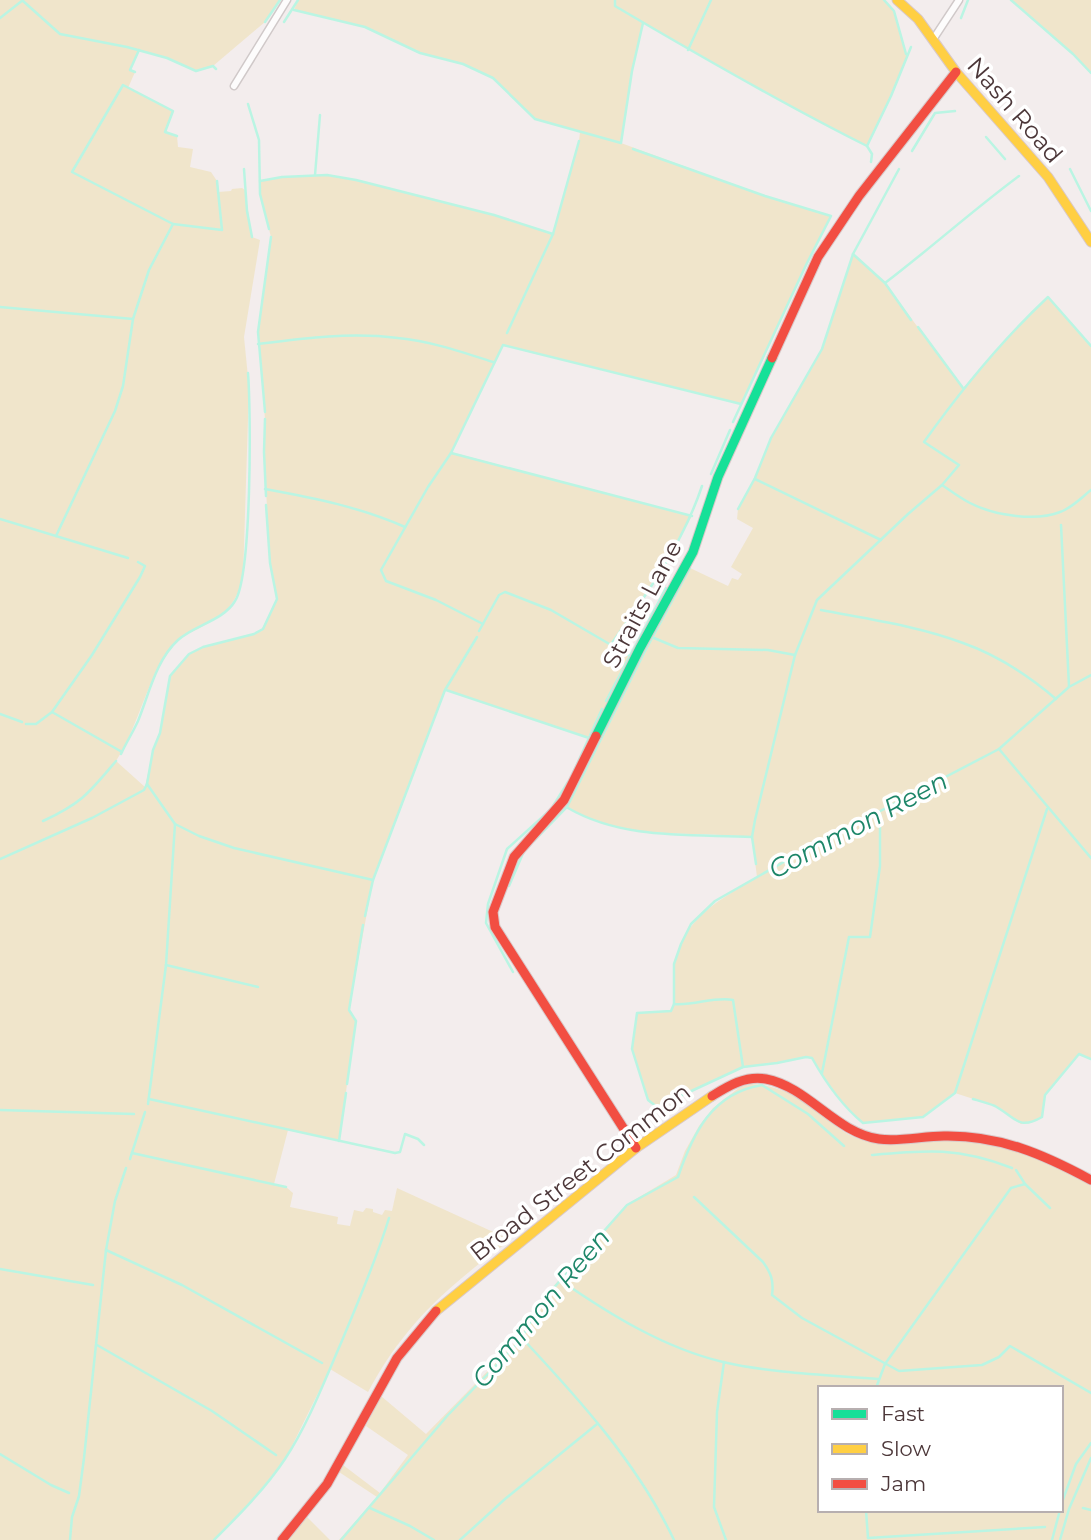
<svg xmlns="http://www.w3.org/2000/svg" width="1091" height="1540" viewBox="0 0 1091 1540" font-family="Montserrat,sans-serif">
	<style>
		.green { fill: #f0e5cb; fill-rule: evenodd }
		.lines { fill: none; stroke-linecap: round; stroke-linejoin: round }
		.stream { stroke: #baf5e3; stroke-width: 2.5 }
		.street-casing { stroke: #d0c9c9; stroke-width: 9 }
		.fast-casing { stroke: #d9c9c9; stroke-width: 11 }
		.slow-casing { stroke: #d9c9c9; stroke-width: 11 }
		.jam-casing { stroke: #d9c9c9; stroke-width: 11 }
		.street { stroke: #fdfcfc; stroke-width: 6 }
		.fast { stroke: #16e098; stroke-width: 9 }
		.slow { stroke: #ffcf43; stroke-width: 9 }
		.jam { stroke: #f24e42; stroke-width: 9 }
		.labels { text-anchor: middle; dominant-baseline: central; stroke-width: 7; stroke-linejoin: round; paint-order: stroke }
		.street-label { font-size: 24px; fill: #4c3739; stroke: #fff }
		.water-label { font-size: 26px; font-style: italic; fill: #1d8669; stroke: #fff }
	</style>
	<rect width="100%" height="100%" fill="#f3eded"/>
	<!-- green -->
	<g class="green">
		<path d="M0 0H280L265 22 213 66 196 71 167 58 139 50 130 70 135 72 128 88 173 111 166 131 177 136 178 147 193 149 190 167 211 172 217 181 218 192 231 191 232 189 242 188 245 190 252 237 260 240 244 337 249 387 243 578C235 607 224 614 198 629 189 633 181 636 175 644 146 677 140 724 116 761L145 787 153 750 160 733 170 676 189 654 203 647 254 634 262 629 277 599 270 563 264 452 265 419 258 332 271 237 260 194V181L282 177 327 175 356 180 494 215 553 234 579 141 580 132 535 119 493 78 463 64 420 53 365 27 294 10 298 0H884L894 11 907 56 891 96 867 146 798 111 643 23 632 71 621 143 765 196 831 216C799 278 773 342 741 404L503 345 451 452 692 516 632 615 612 644 630 656 589 738 445 690 373 880 349 1010 356 1021 339 1141 288 1130 274 1184 286 1187 293 1193 290 1207 338 1217 337 1224 350 1226 354 1210 363 1212 366 1208 373 1209V1212L382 1215 385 1210 392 1211 397 1188 502 1236 506 1240 505 1244C445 1289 404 1325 368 1392L330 1369 286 1458 255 1497 214 1540H0Z"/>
		<path d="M1011 0H1091V73L1073 54Z"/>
		<path d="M853 254 885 283 963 388 1018 326 1048 297 1091 346V1059L1079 1054 1045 1095 1042 1117 1031 1123 1021 1124 995 1106 955 1093 923 1117 863 1123C841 1105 826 1083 812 1058L806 1057 743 1068 657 1107 648 1100 632 1049 637 1013 671 1011C679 997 672 979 675 963 683 918 721 899 757 877L752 837C687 830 627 842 567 807L644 653 690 568 728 586 732 578 738 580 742 574 731 567 753 528 737 519 738 509 755 478 771 438 822 349Z"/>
		<path d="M752 1084C782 1085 804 1101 828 1119 836 1126 844 1133 854 1137 884 1150 913 1141 944 1141 996 1140 1048 1160 1091 1186V1540H339L377 1497 339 1472 343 1465 380 1493 408 1455 366 1426 381 1396 426 1434 519 1339 541 1300 626 1205 676 1175 685 1151 699 1126 713 1108 740 1087ZM820 1388H1061V1510H820Z"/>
		<path d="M306 1516 330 1540H286Z"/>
	</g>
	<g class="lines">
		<!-- stream -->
		<g class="stream">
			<path d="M615 0V6C698 55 781 103 867 146L872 154 871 162"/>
			<path d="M884 0 894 11 906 54"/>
			<path d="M1011 0 1073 54 1091 73"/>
			<path d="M23 1 60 34 127 47 167 58 196 71 213 66 216 69"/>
			<path d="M294 10 365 27 420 53 463 64 493 78 535 119 621 143 632 71 643 23"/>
			<path d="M0 18 23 0"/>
			<path d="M961 18 968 0"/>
			<path d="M265 22 280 0"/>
			<path d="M284 22 298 0"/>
			<path d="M688 50 711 0"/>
			<path d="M135 72 130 70 139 50"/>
			<path d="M248 104 259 140 260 194 269 229"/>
			<path d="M177 136 165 132 173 111 123 85 72 172 173 224 222 230 217 181"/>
			<path d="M986 137 1005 159"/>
			<path d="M867 146 891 96 911 47"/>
			<path d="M633 149 765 196 831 216 806 265 733 422"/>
			<path d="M912 151 935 113 955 111"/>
			<path d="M244 169 247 211 252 237"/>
			<path d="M1070 169 1091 211"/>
			<path d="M315 175 320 115"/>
			<path d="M260 181 282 177 327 175 356 180 494 215 553 234"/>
			<path d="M853 254 885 283 911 320"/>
			<path d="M885 283C931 248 973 210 1019 176"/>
			<path d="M0 307 133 319"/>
			<path d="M918 327 963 388"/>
			<path d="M507 333 553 234 579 141"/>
			<path d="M258 344C305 338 351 332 398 338 430 341 462 352 493 362"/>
			<path d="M265 412 258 332 271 237"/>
			<path d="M265 419 264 452 266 496"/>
			<path d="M451 453 692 516"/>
			<path d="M711 474 730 430"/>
			<path d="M755 479 881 540"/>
			<path d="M942 485C951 491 960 498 970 503 993 515 1035 522 1060 512 1072 508 1081 498 1091 490"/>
			<path d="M265 489C314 498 360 507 405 527"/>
			<path d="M266 505 270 563 277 599 263 629 254 634 203 647 189 654 170 676 160 733 153 750 147 784 175 824 199 836 234 848 373 880"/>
			<path d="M738 509 755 478 771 438 822 349 853 254 899 169"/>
			<path d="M0 519 128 558"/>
			<path d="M1061 525 1069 686"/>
			<path d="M56 536 115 411 123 386 133 319 149 270 173 224"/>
			<path d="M821 610C868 619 918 626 963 643 997 655 1029 676 1056 699"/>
			<path d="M483 624 436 600 386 581 381 570 428 487 451 453 503 345 741 404"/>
			<path d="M479 631 499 595 505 592 551 610 630 656"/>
			<path d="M654 638 678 648 768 650 795 655"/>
			<path d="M612 643C647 594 683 543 702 486"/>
			<path d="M446 690 589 738"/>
			<path d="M606 701 666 588"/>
			<path d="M52 712 122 752"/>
			<path d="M0 714 22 722"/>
			<path d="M26 724H36L52 712 92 655 140 577 145 566 138 562"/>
			<path d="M999 749 1091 858"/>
			<path d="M121 754C126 743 133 732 138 721 149 694 156 660 178 640 194 625 223 621 235 601 252 575 251 411 248 373"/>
			<path d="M573 773 602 709"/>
			<path d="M553 806 568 782"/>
			<path d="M568 808C623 840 690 834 752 837"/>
			<path d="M43 821C82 803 89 793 116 761"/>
			<path d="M534 841 567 807 644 653 690 568"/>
			<path d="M0 859 92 818 144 790 147 784"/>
			<path d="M756 864 752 837 755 820 795 655 817 600 908 514 942 485 959 465 924 442C961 390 1001 341 1048 297L1091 346"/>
			<path d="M509 886 524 851"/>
			<path d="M365 916 373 880 445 690 477 637"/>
			<path d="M166 965 258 987"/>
			<path d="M513 972 486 923 488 904 507 849 549 811"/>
			<path d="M674 1003V964L681 944 691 924 715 901 796 855 999 749 1069 687 1091 675"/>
			<path d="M674 1004 671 1011 637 1013 632 1049 648 1100 657 1107 743 1067 777 1063 806 1057 812 1058C826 1083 841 1105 863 1123L923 1117 955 1093 1047 809"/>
			<path d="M674 1004C694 1006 715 996 733 1000L743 1067"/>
			<path d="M822 1073 849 937H870L880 866V814"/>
			<path d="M347 1084 356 1021 349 1010 363 925"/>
			<path d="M149 1099 395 1153 400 1152 405 1134 418 1139 424 1145"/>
			<path d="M973 1099C980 1101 988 1103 995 1106 1015 1117 1018 1131 1042 1117L1045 1095 1079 1054 1091 1059"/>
			<path d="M148 1104 166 965 175 824"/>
			<path d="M0 1110 134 1114"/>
			<path d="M339 1141 346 1093"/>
			<path d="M132 1153 286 1187"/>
			<path d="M872 1155C927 1150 958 1147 1012 1168"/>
			<path d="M130 1159 145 1112"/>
			<path d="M1016 1170 1025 1184"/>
			<path d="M694 1197 763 1262C771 1273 774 1281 772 1295L802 1318 899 1371 982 1365 999 1357 1010 1346 1091 1393"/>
			<path d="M106 1250 182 1285 322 1363"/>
			<path d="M0 1269 93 1285"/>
			<path d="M560 1280C609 1314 664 1348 723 1362 770 1373 828 1375 878 1379"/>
			<path d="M522 1338C579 1399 638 1464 674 1540"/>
			<path d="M97 1345 212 1411 276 1455"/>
			<path d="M724 1362 717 1412 714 1507 726 1540"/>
			<path d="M876 1388 885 1364 1011 1188 1025 1184 1050 1208"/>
			<path d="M0 1454 51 1485 69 1493"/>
			<path d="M1061 1505 1076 1464 1091 1443"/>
			<path d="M370 1508 410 1526 434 1540"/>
			<path d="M1083 1508 1091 1510"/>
			<path d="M866 1510 868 1538"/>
			<path d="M868 1538 1045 1527"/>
			<path d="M70 1540 72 1517 79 1496 84 1458 106 1250 115 1201 126 1168"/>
			<path d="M214 1540C239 1515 265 1489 285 1459 308 1424 324 1382 341 1343 358 1302 376 1261 389 1218"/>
			<path d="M341 1540 448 1415 520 1341 543 1300 627 1205 678 1177C693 1133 712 1093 762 1085L808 1114 844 1146"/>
			<path d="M460 1540 505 1499 597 1424"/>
			<path d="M1052 1540 1060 1510"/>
			<path d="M1060 1540 1069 1509 1091 1458"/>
		</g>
		<!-- street casing -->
		<g class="street-casing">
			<g id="street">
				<path d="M934 38 959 0"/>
				<path d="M234 86 287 0"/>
			</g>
		</g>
		<!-- fast casing -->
		<g class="fast-casing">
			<path id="fast" d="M596 736 640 648 693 552 718 477 772 358"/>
		</g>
		<!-- slow casing -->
		<g class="slow-casing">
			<g id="slow">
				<path d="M897 0 918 19 956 72 1048 177 1091 242"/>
				<path d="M436 1311 636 1148 712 1096"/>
			</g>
		</g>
		<!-- jam casing -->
		<g class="jam-casing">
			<g id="jam">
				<path d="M772 358 818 257 859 196 956 72"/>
				<path d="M596 736 564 800 514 857 493 912 495 927 636 1148"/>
				<path d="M712 1096C728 1086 746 1075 766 1079 808 1087 836 1133 879 1139 900 1142 923 1136 944 1136 999 1135 1043 1154 1091 1180"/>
				<path d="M282 1540 327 1484 397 1358 436 1311"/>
			</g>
		</g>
		<!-- street -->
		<use href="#street" class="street"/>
		<!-- fast -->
		<use href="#fast" class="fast"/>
		<!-- slow -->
		<use href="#slow" class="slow"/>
		<!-- jam -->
		<use href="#jam" class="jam"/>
	</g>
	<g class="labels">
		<!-- street labels -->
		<g class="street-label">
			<text transform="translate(1015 110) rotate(49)">Nash Road</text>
			<text transform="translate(642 604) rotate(-62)">Straits Lane</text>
			<text transform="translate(580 1172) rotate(-38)">Broad Street Common</text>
		</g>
		<!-- water labels -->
		<g class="water-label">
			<text transform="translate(858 825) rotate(-28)">Common Reen</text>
			<text transform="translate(541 1308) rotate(-50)">Common Reen</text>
		</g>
	</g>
	<!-- legend -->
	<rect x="818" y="1386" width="245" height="126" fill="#ffffff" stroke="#b7afb0" stroke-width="2"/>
	<rect x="832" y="1409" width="35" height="10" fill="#16e098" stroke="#b7afb0" stroke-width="2"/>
	<text x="881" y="1421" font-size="21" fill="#4c3739">Fast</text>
	<rect x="832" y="1444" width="35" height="10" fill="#ffcf43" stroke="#b7afb0" stroke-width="2"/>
	<text x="881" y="1456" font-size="21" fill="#4c3739">Slow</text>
	<rect x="832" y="1479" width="35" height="10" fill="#f24e42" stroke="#b7afb0" stroke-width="2"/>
	<text x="881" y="1491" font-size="21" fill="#4c3739">Jam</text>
</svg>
